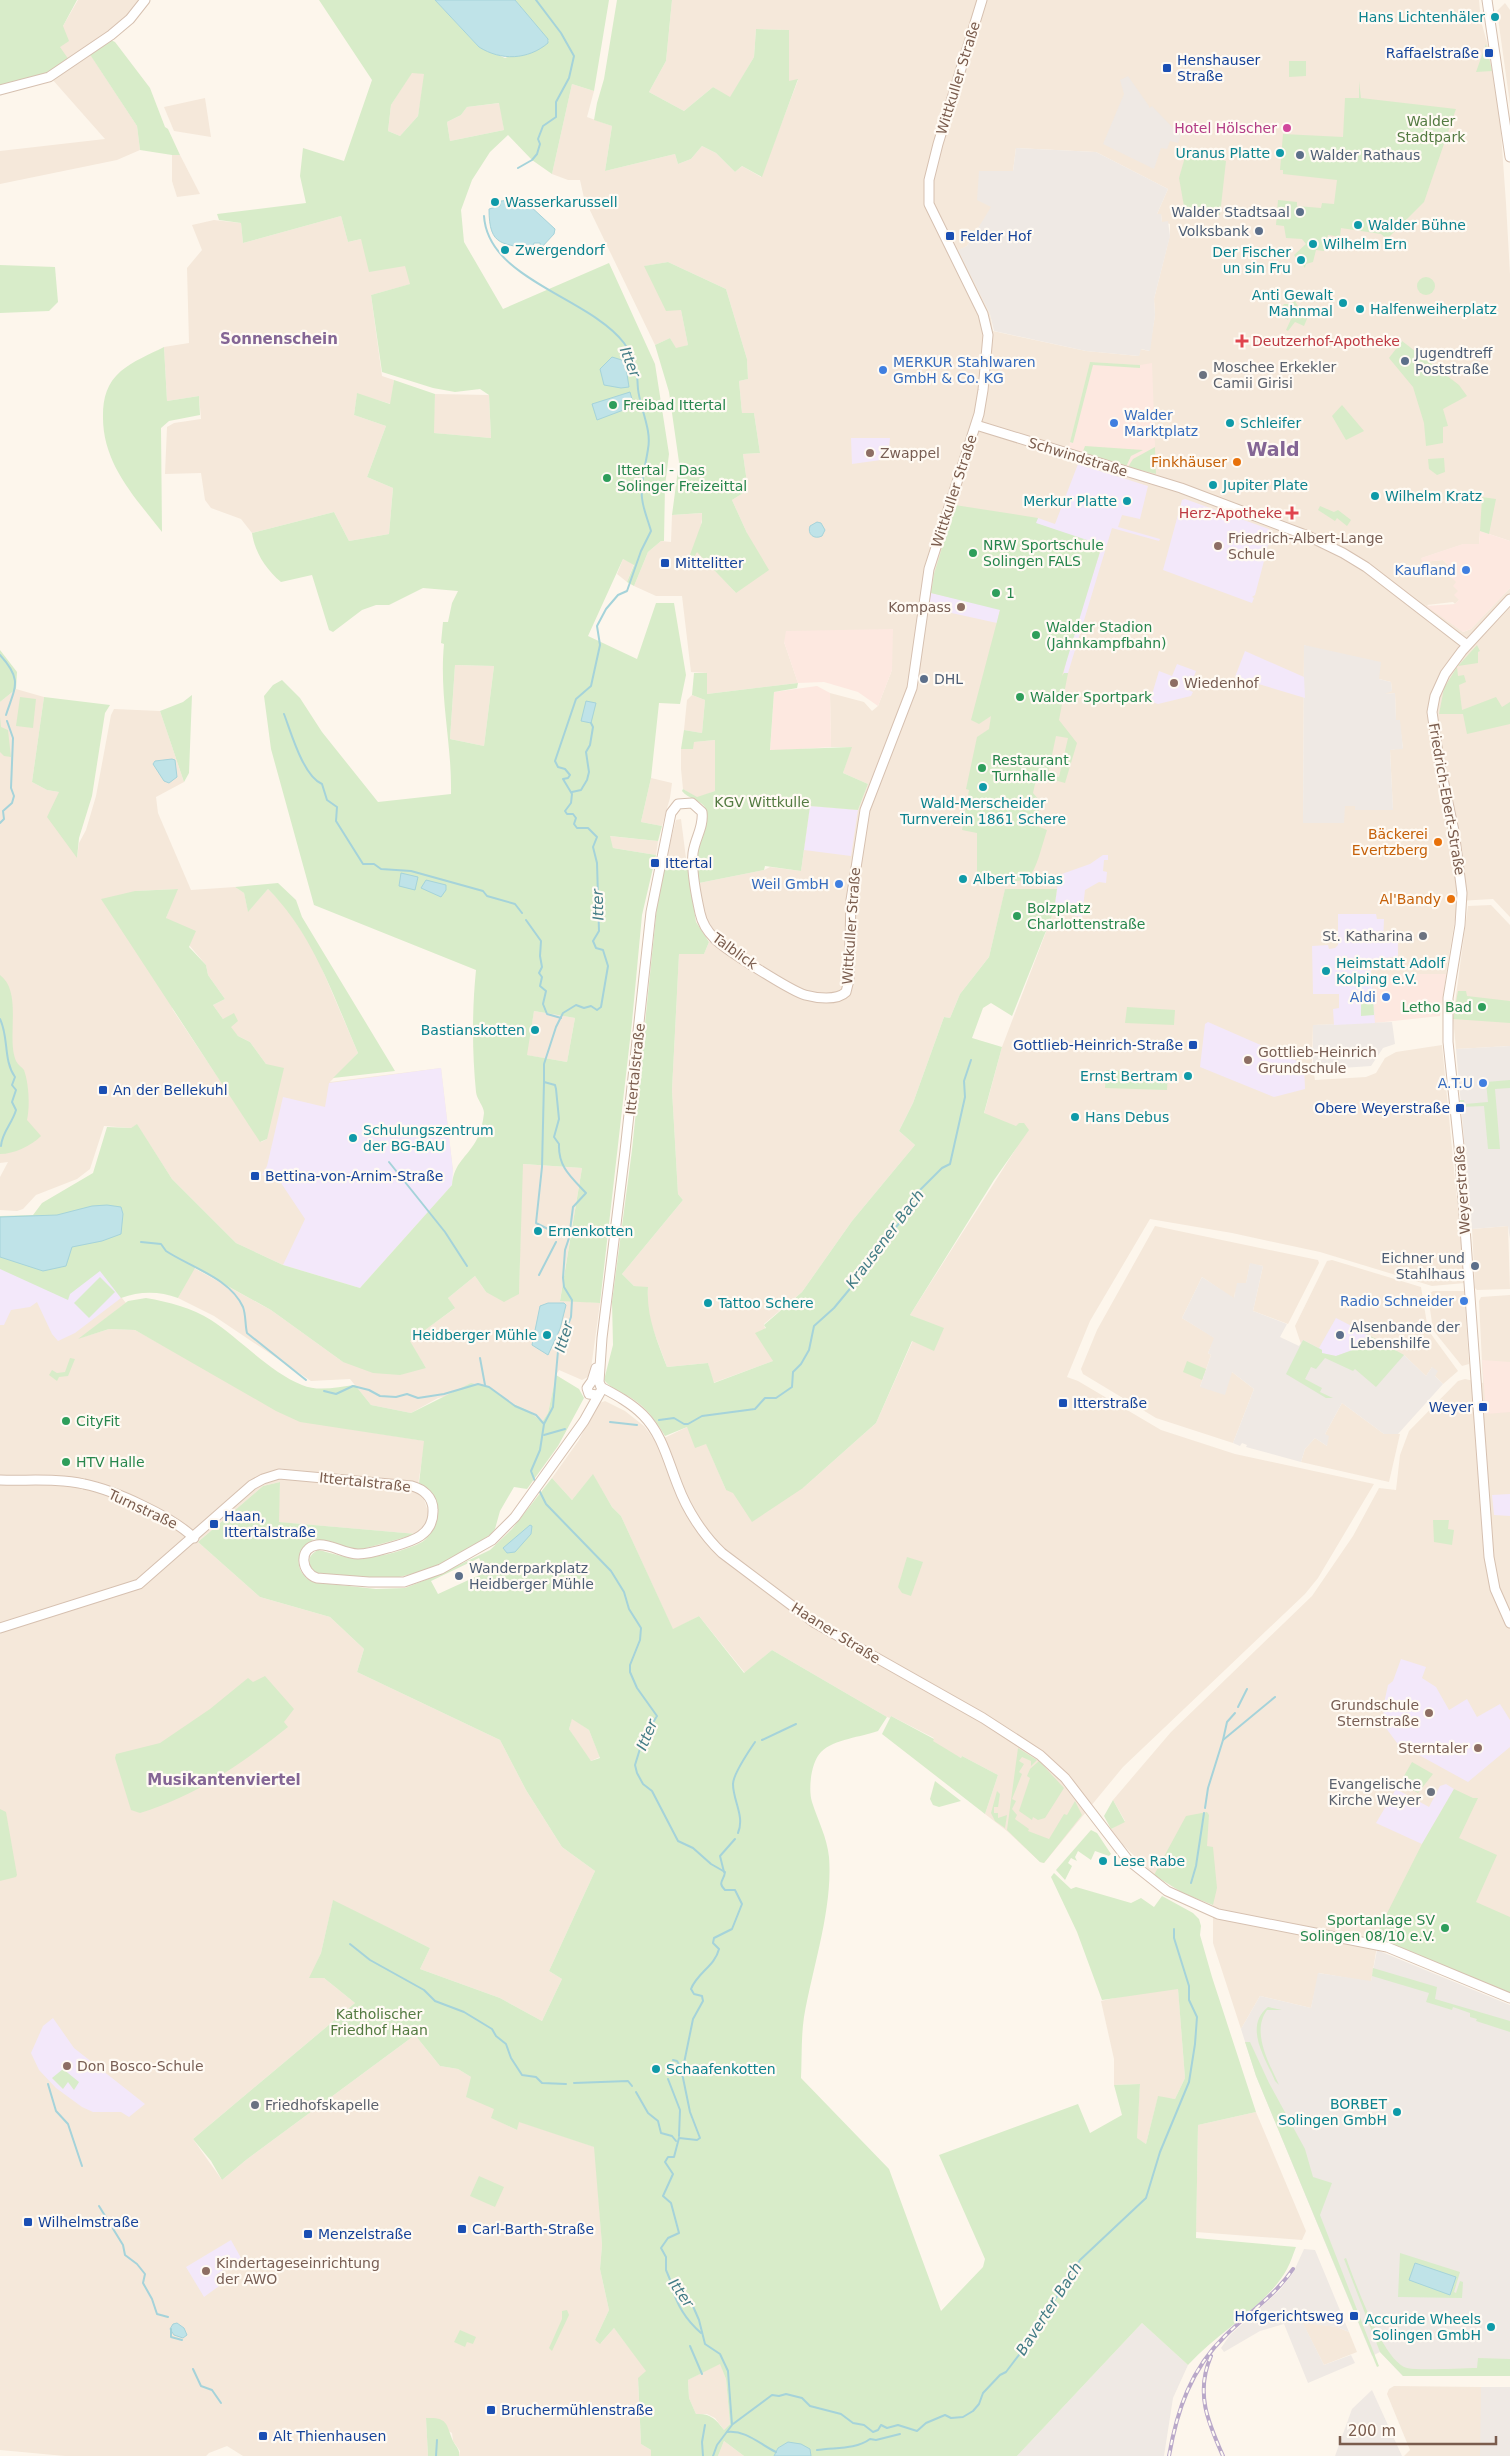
<svg xmlns="http://www.w3.org/2000/svg" width="1510" height="2456" viewBox="0 0 1510 2456" font-family="'DejaVu Sans',sans-serif">
	<style>
		.residential { fill: #f5e8da; fill-rule: evenodd }
		.commercial { fill: #fde8e0 }
		.industrial { fill: #efe9e4 }
		.education { fill: #f3e8fa }
		.green { fill: #d8ecc9; fill-rule: evenodd }
		.water { fill: #bfe3e8; stroke: #a5d3da }
		.lines { fill: none; stroke-linecap: round; stroke-linejoin: round }
		.stream { stroke: #a5d3da; stroke-width: 2 }
		.secondary-casing { stroke: #d6c0b0; stroke-width: 11 }
		.secondary { stroke: #fff; stroke-width: 9 }
		.rail-casing { stroke: #b9a8c9; stroke-width: 4 }
		.rail { stroke: #fffaf3; stroke-width: 2; stroke-dasharray: 5.5; stroke-linecap: butt }
		.culture-dot { fill: #0f9aa8; stroke: #fffaf3; stroke-width: 2 }
		.transit-dot { fill: #1a4fb4; stroke: #fffaf3; stroke-width: 2 }
		.hotel-dot { fill: #d1479c; stroke: #fffaf3; stroke-width: 2 }
		.service-dot { fill: #5c6f8a; stroke: #fffaf3; stroke-width: 2 }
		.health-dot { fill: #e0444e; stroke: #fffaf3; stroke-width: 2 }
		.shop-dot { fill: #3f7fe0; stroke: #fffaf3; stroke-width: 2 }
		.worship-dot { fill: #6b7280; stroke: #fffaf3; stroke-width: 2 }
		.leisure-dot { fill: #2e9e5b; stroke: #fffaf3; stroke-width: 2 }
		.education-dot { fill: #8d6e63; stroke: #fffaf3; stroke-width: 2 }
		.food-dot { fill: #e8710a; stroke: #fffaf3; stroke-width: 2 }
		.labels { text-anchor: middle; dominant-baseline: central; stroke-width: 4.5; stroke-linejoin: round; paint-order: stroke }
		.culture-label { font-size: 14px; fill: #0d838f; stroke: #fffaf3; text-anchor: start }
		.transit-label { font-size: 14px; fill: #164399; stroke: #fffaf3; text-anchor: start }
		.street-label { font-size: 14px; fill: #7a5c4d; stroke: #fffaf3 }
		.park-label { font-size: 14px; fill: #537a41; stroke: #fffaf3 }
		.hotel-label { font-size: 14px; fill: #b23c85; stroke: #fffaf3; text-anchor: end }
		.service-label { font-size: 14px; fill: #4e5e75; stroke: #fffaf3; text-anchor: start }
		.health-label { font-size: 14px; fill: #be3a42; stroke: #fffaf3; text-anchor: start }
		.shop-label { font-size: 14px; fill: #366cbe; stroke: #fffaf3; text-anchor: end }
		.worship-label { font-size: 14px; fill: #5b616d; stroke: #fffaf3; text-anchor: start }
		.leisure-label { font-size: 14px; fill: #27864d; stroke: #fffaf3; text-anchor: start }
		.education-label { font-size: 14px; fill: #785e54; stroke: #fffaf3; text-anchor: start }
		.food-label { font-size: 14px; fill: #c56008; stroke: #fffaf3; text-anchor: end }
		.neighbourhood-label { font-size: 15px; font-weight: bold; fill: #846695; stroke: #fffaf3 }
		.water-label { font-size: 15px; font-style: italic; fill: #437c86; stroke: #fffaf3 }
		.district-label { font-size: 19px; font-weight: bold; fill: #846695; stroke: #fffaf3 }
	</style>
	<rect width="100%" height="100%" fill="#fdf6ec"/>
	<!-- residential -->
	<g class="residential">
		<path d="M78 0H142L109 34 86 48 137 126 140 150 117 160 0 184V151L105 139 52 79 63 26Z"/>
		<path d="M672 0H1479L1481 21 1488 46 1500 119 1506 203 1510 274V541L1480 531 1479 544H1464L1422 558V562L1443 560 1451 568 1457 582 1459 600 1455 604 1453 602 1427 605 1463 632 1471 629 1510 588V917L1493 899 1458 901 1446 974H1402L1375 1023 1313 1025 1312 1063 1315 1080 1366 1077 1376 1073 1385 1058 1396 1052 1442 1045 1465 1283 1432 1286 1320 1252 1232 1233 1150 1219 1090 1321 1067 1377 1078 1381 1161 1430 1235 1454 1374 1484 1318 1578 1305 1594 1123 1767 1044 1863 1040 1862 1007 1831 985 1814 998 1775 962 1756 961 1758 951 1753 932 1741 934 1738 891 1716 890 1718 887 1717 772 1650 745 1673 699 1616 673 1630 621 1516 612 1507 593 1475 572 1500 552 1478 579 1440 597 1404 605 1401 625 1411 644 1426 656 1442 687 1427 706 1443 726 1490 803 1488 876 1423 922 1320 910 1315 1017 1147 984 1114 1002 1047 1054 911 1057 890H1005L989 957 960 994 950 1018 944 1017 913 1103 899 1131 915 1145 852 1221 802 1292 764 1324 773 1361 713 1383 708 1363 667 1367 651 1324 647 1302 648 1288 634 1286 622 1274 683 1200 678 1194 672 1090 679 954H704L709 942 717 934 705 917 699 883 764 870 770 867 801 871 810 806 858 810 868 784 843 773 851 747H831L830 693 864 702 872 711 878 706 892 670 784 642 798 683 707 694V673L691 672 682 596H656L634 586 648 552 661 541 671 542 672 515 703 513 697 551 736 593 747 533 732 500 748 490 743 454 760 453 754 413H742L739 381 748 379 747 359 726 289 668 262 645 266 681 310 688 345 676 349 670 338 655 345 584 198 580 180H568L552 174 572 84 594 91 587 117 612 126 605 171 675 154 678 164 691 159 702 146 716 153 735 172 742 166 761 177 798 80 789 82V30L756 29 754 57 730 98 713 87 684 111 649 92 666 61ZM1016 148 1096 152 1168 189 1157 214H1161L1162 222 1170 224V235L1154 299 1155 315 1149 351 1140 349 1139 356 1086 351 993 331 990 314 959 250 967 246 992 207 989 171H1013ZM1304 645 1379 675V679L1391 682 1392 691 1384 692 1385 694 1395 693 1396 720H1399L1403 748 1390 750 1393 810H1356L1355 806H1344V823L1303 822Z"/>
		<path d="M1505 3 1510 10V104L1497 11Z"/>
		<path d="M412 72 425 74 418 116 400 136 388 131 391 105Z"/>
		<path d="M205 98 211 137 174 131 164 107Z"/>
		<path d="M500 103 504 130 450 141 447 122 461 115 467 107Z"/>
		<path d="M172 155H180L200 194 177 197 172 181Z"/>
		<path d="M341 216 348 242 361 239 406 266 411 284 371 295 382 376 394 380 391 404 357 394 354 415 386 426 367 477 393 488 389 534 349 541 334 512 252 533 241 519 211 508 205 500 201 473 165 474 167 427 174 423 201 419 199 396 167 401 164 347 189 343 187 268 202 250 192 225 214 220 241 223 243 243Z"/>
		<path d="M435 394 489 395 491 438 433 433Z"/>
		<path d="M623 559 634 564 627 582 617 574Z"/>
		<path d="M455 665 494 666 484 746 450 739Z"/>
		<path d="M16 689 44 697 32 782 47 790 59 792 77 858 79 843 86 830 96 796 111 715 114 709 160 711 184 782 156 797 158 813 191 890 235 887 244 893 248 911 268 889 285 906 314 950 358 1053 330 1082 441 1068 453 1171 283 1265 236 1243 172 1179 137 1125 131 1128 104 1126 90 1169 77 1179 36 1195 23 1209 17 1211 0 1210V1177L8 1162 0 1163V702ZM177 889 166 918 206 965 208 975 225 999 213 1005 223 1019 238 1036 250 1042 266 1064 267 1139 261 1142 173 1010 135 891Z"/>
		<path d="M692 695 705 700 702 733 684 730 687 700Z"/>
		<path d="M715 740V791L697 798 683 789 681 769V749H693V742Z"/>
		<path d="M651 778 672 783 670 798 662 826 641 822Z"/>
		<path d="M681 819 687 866 665 863 676 820Z"/>
		<path d="M609 836 658 841 656 855 613 848Z"/>
		<path d="M1491 905 1510 925V1046L1456 1049 1453 1018 1468 906Z"/>
		<path d="M534 1011 575 1018 567 1062 526 1055Z"/>
		<path d="M522 1164 582 1168 560 1300 600 1303 590 1376 582 1380 559 1370 556 1375 548 1413 542 1422 527 1410 509 1402 491 1388 438 1398 411 1413 371 1405 350 1379 311 1381 214 1316 178 1298 194 1268 271 1310 343 1362 426 1368 409 1341 454 1309 448 1298 475 1276 486 1292 519 1294Z"/>
		<path d="M1155 1226 1318 1260 1319 1263 1288 1324 1253 1311 1263 1266 1250 1264 1246 1284 1240 1293 1235 1292 1234 1299 1202 1277 1182 1318 1215 1338 1208 1353 1211 1355 1200 1387 1232 1372 1254 1389 1233 1443 1156 1418 1083 1374 1081 1369 1097 1330Z"/>
		<path d="M1508 1226 1510 1289 1477 1290 1475 1288 1472 1229Z"/>
		<path d="M1332 1260 1421 1287 1428 1330 1458 1371 1443 1384 1435 1376 1432 1367 1426 1376 1404 1355 1322 1350 1303 1340 1301 1344 1295 1326 1327 1261Z"/>
		<path d="M0 1261 100 1270 126 1303 80 1338 109 1329 135 1330 300 1421 425 1441 417 1491 423 1497 429 1514 427 1522 417 1534 278 1522 280 1482 263 1486 198 1542 260 1597 330 1617 364 1649 357 1672 500 1740 526 1790 562 1847 595 1871 549 1971 562 1979 542 2021 500 1998 420 1969 430 1948 333 1901 321 1953 310 1978H324L355 2003 193 2139 222 2180 246 2160 415 2035 440 2066 458 2069 471 2077 495 2109 492 2118 517 2130 518 2121 595 2147 602 2245 600 2269 609 2310 595 2340 601 2343 614 2328 647 2371 638 2379 641 2444 651 2450V2456H459L460 2451 453 2441 452 2433 426 2418 428 2456H243L227 2446 209 2453 206 2456H65L0 2450Z"/>
		<path d="M1433 1291H1464L1469 1364 1462 1366 1433 1330 1428 1295Z"/>
		<path d="M1510 1295V1994L1391 1943 1378 1940 1371 1982 1319 1973 1311 2008 1260 1996 1241 2029 1213 1943V1905L1183 1893 1154 1875 1123 1845 1111 1829 1125 1821 1113 1800 1171 1732 1312 1596 1353 1536 1379 1488 1396 1490 1400 1455 1409 1431 1458 1381 1465 1379 1483 1383 1479 1301 1481 1297Z"/>
		<path d="M1342 1403 1384 1434H1400L1389 1482 1301 1462 1305 1449 1315 1438 1327 1446 1325 1434Z"/>
		<path d="M572 1718 589 1730 600 1757 591 1761 581 1749 569 1729Z"/>
		<path d="M1178 1988 1185 2078 1175 2099 1158 2097 1146 2144 1136 2138 1140 2084 1114 2085V2059L1101 2001 1133 1994Z"/>
		<path d="M1256 2112 1306 2231 1302 2240 1196 2232 1198 2125Z"/>
		<path d="M1302 2322 1337 2327 1349 2332 1357 2352 1324 2365Z"/>
		<path d="M720 2363 726 2379 730 2424 724 2430 715 2418 707 2414H696L689 2398 688 2380Z"/>
		<path d="M1394 2386 1481 2387V2456H1404L1410 2450 1387 2394 1389 2389Z"/>
		<path d="M724 2441 744 2456H718Z"/>
	</g>
	<!-- commercial -->
	<g class="commercial">
		<path d="M1090 362 1140 365 1152 363 1156 474 1068 450Z"/>
		<path d="M1480 531 1510 541V588L1471 629 1463 632 1426 606 1455 604 1459 600 1454 595 1458 591 1453 586 1456 582 1451 577 1454 574 1451 568 1443 560 1422 562 1421 558 1463 544H1479Z"/>
		<path d="M893 629 892 670 878 706 858 692 824 682 798 683 784 642 786 631Z"/>
		<path d="M817 686 830 693 831 747 770 751 774 692Z"/>
		<path d="M1401 974H1446L1440 1016 1375 1023 1372 976Z"/>
		<path d="M1482 1360 1510 1362V1412L1486 1414Z"/>
	</g>
	<!-- industrial -->
	<g class="industrial">
		<path d="M1128 76 1149 106V108L1152 106 1175 130 1182 132 1178 143 1170 141 1167 149 1161 148 1154 169 1103 144 1124 94 1120 80Z"/>
		<path d="M1016 148 1096 152 1168 189 1157 214H1161L1162 222 1168 221 1170 236 1154 299 1155 315 1150 351 1141 349 1139 356 1086 351 994 331 990 314 958 250 967 246 991 207 977 200 979 171H1013Z"/>
		<path d="M1304 645 1381 662 1379 679 1391 682 1392 691 1385 694 1395 693 1396 720H1400L1403 749 1390 750 1393 810H1355V806H1345L1344 823H1303Z"/>
		<path d="M1392 1022 1395 1044 1383 1048 1371 1066 1313 1070V1025Z"/>
		<path d="M1510 1046V1239L1508 1226 1472 1229 1456 1049Z"/>
		<path d="M1250 1263 1263 1266 1253 1311 1287 1324 1280 1337 1299 1346 1303 1340 1319 1348 1336 1318 1404 1355 1426 1376 1432 1367 1438 1371 1435 1376 1443 1384 1398 1434H1384L1342 1403 1325 1434 1329 1436 1327 1446 1315 1438 1305 1449 1301 1462 1246 1447 1247 1445 1242 1443 1240 1446 1233 1443 1254 1389 1232 1372 1225 1395 1200 1387 1211 1355 1208 1353 1214 1338 1182 1318 1202 1277 1234 1298 1237 1283H1246Z"/>
		<path d="M1377 1950 1510 2005V2376H1403L1380 2352 1372 2356 1256 2076 1241 2029 1260 1996 1311 2008 1318 1973 1371 1981Z"/>
		<path d="M1304 2249 1315 2250 1349 2332 1337 2327 1303 2323 1324 2365 1351 2355 1355 2363 1308 2383 1284 2324 1260 2331 1224 2352 1221 2348 1230 2335 1279 2291 1293 2273Z"/>
		<path d="M1142 2323 1188 2365 1173 2398 1164 2456H1017Z"/>
		<path d="M1481 2387H1510V2456H1480Z"/>
		<path d="M1372 2390 1402 2456H1335L1352 2409Z"/>
	</g>
	<!-- education -->
	<g class="education">
		<path d="M851 438H890L888 459 852 464Z"/>
		<path d="M1078 464 1148 486 1140 519 1122 515 1118 527 1160 539 1159 541 1112 528 1068 673H1064L1063 676 1069 648 1102 546 1035 523 1038 518 1055 524Z"/>
		<path d="M1185 499 1269 529 1270 536 1264 561 1255 595 1252 597 1254 598 1252 603 1163 570 1182 500Z"/>
		<path d="M931 593 1000 609 997 623 929 608Z"/>
		<path d="M1245 651 1304 677 1305 698 1235 677Z"/>
		<path d="M1177 664 1196 671 1189 690 1193 692 1191 696 1158 704 1150 701 1159 671 1172 676Z"/>
		<path d="M810 806 858 810 851 856 804 850Z"/>
		<path d="M1103 855H1108V860H1104L1103 871 1107 872 1106 883 1099 882 1085 890 1082 917 1054 911 1059 875 1090 864Z"/>
		<path d="M1338 914H1376L1377 919H1384L1383 942H1398V957L1370 959 1375 1023 1334 1025 1333 1009 1339 1008V994H1313L1312 946 1328 945 1329 949 1335 948 1338 945Z"/>
		<path d="M1208 1022 1304 1064 1305 1089 1274 1097 1200 1067 1205 1024Z"/>
		<path d="M441 1068 453 1171 452 1185 360 1288 283 1265 305 1219 279 1180 262 1175 267 1166 283 1097 325 1107 329 1083Z"/>
		<path d="M0 1261 100 1270 121 1298 75 1333 58 1341 52 1334 37 1302 30 1307 11 1310 4 1325H0Z"/>
		<path d="M1336 1318 1367 1334 1361 1347 1336 1356 1321 1353 1322 1350 1319 1348Z"/>
		<path d="M1510 1494V1516L1494 1515 1492 1495Z"/>
		<path d="M1401 1659 1426 1667 1422 1678 1436 1687 1449 1710 1467 1699 1477 1717 1500 1704 1510 1720V1747L1468 1782 1397 1743 1386 1728 1383 1708 1388 1685 1393 1681Z"/>
		<path d="M1446 1784 1454 1789 1422 1844 1376 1823 1396 1789 1429 1807 1440 1786Z"/>
		<path d="M53 2018 74 2048 145 2104 129 2117 121 2112H93L82 2107 56 2088 39 2070 31 2053 43 2026Z"/>
		<path d="M231 2240 241 2258 216 2275 222 2284 204 2297 186 2267Z"/>
	</g>
	<!-- green -->
	<g class="green">
		<path d="M0 0H77L63 26 69 41 60 47 69 60 50 73 0 86Z"/>
		<path d="M319 0H435L479 47 505 58 549 41 515 0H609L594 91 572 84 552 174 532 160 508 135 490 152 472 180 461 210 464 242 503 309 609 263 655 364 669 454 665 486 664 541H661L648 552 634 586 627 582 634 565 623 559 588 636 637 659 656 603H674L686 675 680 704 659 703 651 778 641 822 662 826 658 841 610 836 613 848 656 855 642 915 632 1022 600 1303 560 1301 582 1168 523 1164 519 1294 504 1302 486 1292 475 1276 448 1298 455 1308 410 1341 426 1368 400 1375 373 1373 343 1362 271 1310 195 1268 178 1298C159 1291 140 1291 121 1298L100 1271 70 1294 68 1300 0 1269V1216L33 1215 42 1203 93 1173 107 1127 131 1128 137 1124 172 1179 236 1243 283 1265 360 1288 452 1185C454 1162 467 1158 477 1139 481 1131 483 1122 484 1113 484 1106 477 1100 476 1092 472 1052 472 1010 476 970L314 905 271 749 264 696 273 685 282 680 300 698 322 732 378 802 451 794C452 742 439 697 444 644L441 643 443 622H448L452 603 458 591 423 588 389 605H376L362 610 333 632 329 630 312 575 281 582C266 569 255 553 252 533L334 512 349 541 389 534 393 488 367 477 386 426 354 415 357 393 390 404 394 380 435 394 434 433 491 438 489 395 480 389 455 392 433 388 382 372 371 295 410 284 405 266 369 272 361 239 348 242 341 216 243 243 241 223 219 220 217 214 306 203 300 176 303 148 344 161 372 80ZM412 73 424 74 418 116 400 136 388 131 391 105ZM499 103 504 130 450 141 447 122 461 115 467 107ZM455 665 494 666 484 746 450 739ZM534 1011 575 1018 567 1062 527 1055Z"/>
		<path d="M617 0H672L666 61 649 92 684 111 713 87 730 97 754 57 756 29 789 30V81L798 79 762 177 742 166 735 172 716 153 702 146 691 159 678 164 675 154 605 171 612 126 594 120 597 103 604 79Z"/>
		<path d="M109 39 115 42 150 88 165 127 168 129 180 155H172L140 150 137 126 89 53Z"/>
		<path d="M1486 44 1492 71 1476 72Z"/>
		<path d="M1289 61H1306V76L1289 77Z"/>
		<path d="M1359 81 1361 98 1456 109 1424 202 1387 239 1381 234 1341 228 1340 237 1328 235 1324 251 1316 250 1313 262 1306 264 1305 268 1294 255 1306 244 1302 239 1286 238 1284 226 1276 225 1278 200 1297 202V206L1321 208 1322 203 1334 204 1337 180 1283 174V170H1280L1283 134 1343 137 1345 98H1359Z"/>
		<path d="M1187 150 1226 161 1220 215 1185 212 1179 178Z"/>
		<path d="M668 262 726 289 747 359 748 379 739 381 742 413H754L760 453 743 454 748 490 732 500 747 533 769 570 736 593 697 552 690 565 687 563 702 522V513L672 515 679 462 669 392 655 345 670 338 676 348 688 345 681 310 666 311 644 266Z"/>
		<path d="M0 265 55 267 58 302 49 311 0 313Z"/>
		<circle cx="1426" cy="286" r="9"/>
		<path d="M1295 301 1300 310 1309 314 1304 326 1295 322 1288 331 1286 330 1292 317 1289 316 1288 320 1278 314 1284 304H1291Z"/>
		<path d="M1402 341 1459 385 1467 396 1443 409 1448 426 1443 427V443L1426 446 1424 423 1413 387 1389 358Z"/>
		<path d="M164 347 167 401 199 396 200 415 169 421 161 428 162 532C134 496 102 463 103 415 103 398 107 383 121 371 133 361 150 354 164 347Z"/>
		<path d="M1090 362 1140 365V368L1093 365 1073 443 1070 442Z"/>
		<path d="M1342 405 1364 431 1346 440 1332 416Z"/>
		<path d="M1085 446 1143 450 1131 456 1126 467 1082 454Z"/>
		<path d="M1155 447 1156 474 1128 467 1133 459Z"/>
		<path d="M1444 458 1445 472 1437 475 1429 469 1428 459Z"/>
		<path d="M1482 497 1496 499 1489 534 1480 531Z"/>
		<path d="M955 505 1038 518 1036 523 1102 545 1062 676 1064 673H1068L1059 720 1077 743 1065 783 1037 775 1033 793 1040 801 1037 826 1047 830C1030 885 1036 884 977 880V833L962 830 969 790 966 789 977 737 989 729 991 716 979 724 971 720 1000 610 931 593 934 574ZM1056 736 1068 738 1059 777 1048 774Z"/>
		<path d="M1320 506 1334 512 1338 510 1351 520 1347 526 1337 518 1335 521 1318 510Z"/>
		<path d="M1477 645 1480 651 1478 652V663L1458 666Z"/>
		<path d="M0 650 17 672 16 689 0 702Z"/>
		<path d="M1457 667 1458 676 1464 675 1466 682 1459 685 1462 710 1496 697 1502 707 1510 702V724L1467 734 1463 714H1439L1444 688Z"/>
		<path d="M694 673H707V694L798 683 797 688 774 692 770 750 852 747 843 773 868 784 858 810 810 806 801 871 765 866 764 870 699 883C698 872 696 862 697 851 699 839 711 822 706 809 702 800 688 799 682 791L683 789 697 797 715 791V740L694 742 693 749H681L684 730 702 733 705 700 692 695Z"/>
		<path d="M192 695 189 773 184 782 160 711 183 702Z"/>
		<path d="M20 697 36 699 33 728 16 726Z"/>
		<path d="M44 697 110 705 105 713 92 796 79 838 77 858 47 817 59 792 47 790 32 782Z"/>
		<path d="M0 717 1 727 8 730 11 757 4 756 0 752Z"/>
		<path d="M665 863 687 866 696 922 709 942 704 954H679L672 1090 678 1194 683 1200 622 1274 634 1286 648 1287C646 1316 657 1340 667 1367L708 1363 714 1383 773 1361 755 1333 766 1328 764 1325 802 1292 852 1221 915 1145 899 1131 913 1103 944 1017 950 1018 960 994 989 957 1005 889H1057L1054 911 1012 1016 991 1003 983 1008 972 1038 1002 1047 984 1113 1016 1126 1019 1123H1024L1029 1130 994 1180 910 1315 944 1328 934 1351 912 1341 876 1423 803 1488 752 1522 733 1493 726 1490 706 1444 695 1448 687 1427 665 1436C658 1424 649 1411 637 1402 626 1393 613 1391 604 1380L613 1345 612 1302 632 1150 657 906Z"/>
		<path d="M278 883 296 900 302 917 395 1071 333 1078 358 1053C333 995 313 934 268 889L248 912 244 893 235 887Z"/>
		<path d="M178 889 166 918 196 931 189 947 206 965 208 975 225 999 213 1005 223 1019 234 1013 238 1021 231 1027 238 1036 250 1042 266 1064 284 1068 267 1139 260 1142 101 899 135 891Z"/>
		<path d="M0 975C23 992 6 1038 16 1061 18 1065 22 1067 24 1070 29 1084 30 1106 27 1120L41 1136C31 1146 14 1154 0 1154Z"/>
		<path d="M1458 991H1466L1467 996 1510 1001V1023L1453 1019Z"/>
		<path d="M1361 993H1373L1374 1015 1361 1016Z"/>
		<path d="M1127 1007 1175 1010 1174 1025 1125 1023Z"/>
		<path d="M1106 1070 1168 1073 1167 1090 1105 1088Z"/>
		<path d="M1510 1080V1088L1495 1089 1500 1149H1488L1484 1106 1461 1107 1460 1100H1464L1465 1104 1488 1102 1486 1082Z"/>
		<path d="M100 1277 115 1292 89 1318 74 1303Z"/>
		<path d="M146 1298C169 1302 192 1308 211 1320 240 1339 270 1372 302 1385 318 1392 338 1387 355 1385L371 1405 411 1413 471 1383 491 1388 509 1402 527 1410 542 1422 548 1413 556 1375 579 1389 584 1398 558 1446 527 1489 514 1487 500 1511 495 1529 491 1534 460 1555 428 1570 391 1579 317 1573C307 1566 306 1556 318 1550 333 1553 351 1561 366 1558 383 1556 407 1550 422 1542 427 1539 431 1533 434 1528 443 1509 437 1494 419 1483L424 1441 300 1422 276 1411 135 1330 109 1329 78 1339 128 1301Z"/>
		<path d="M1367 1334 1404 1355 1376 1387 1355 1369 1353 1371 1325 1358 1316 1369 1311 1367 1305 1379 1322 1388 1320 1392 1333 1398H1326L1286 1374 1303 1340 1322 1350V1353L1336 1356 1361 1347Z"/>
		<path d="M70 1358 75 1359 68 1376 59 1377 57 1381 49 1375 52 1370 57 1373 65 1372Z"/>
		<path d="M1187 1361 1206 1369 1202 1380 1183 1372Z"/>
		<path d="M593 1474 612 1507 621 1516 673 1629 699 1616 744 1673 772 1650 887 1717 878 1731C862 1737 834 1739 821 1752 811 1762 808 1789 812 1802 818 1821 827 1837 829 1857 833 1908 813 1966 804 2017 801 2037 802 2058 801 2078L889 2169 941 2311 983 2267 985 2259 939 2155 1078 2104 1090 2133 1122 2115 1114 2085 1140 2084 1137 2138 1146 2144 1158 2096 1175 2099 1185 2078 1178 1989 1102 2000 1077 1932 1051 1877 1054 1873 1071 1889 1076 1887 1131 1903 1141 1898 1154 1907 1162 1896 1193 1913 1199 1919 1201 1926 1200 1935 1212 1977 1256 2112 1198 2125 1196 2238 1296 2247C1293 2254 1291 2262 1287 2269 1266 2307 1218 2332 1188 2365L1142 2323 1017 2456H811L810 2449 788 2442 778 2448 774 2456H744L724 2441 718 2456H651V2450L641 2444 638 2378 646 2371 614 2328 600 2344 595 2340 609 2310 600 2269 602 2245 594 2147 519 2122 517 2130 491 2118 494 2109 466 2097 471 2077 458 2069 440 2066 415 2035 246 2160 222 2180 211 2161 193 2139 355 2003 324 1978H309L321 1953 333 1900 430 1948 420 1969 500 1998 542 2021 562 1979 549 1971 595 1871 562 1847 526 1790 500 1740 357 1672 364 1649 330 1617 260 1597 198 1542 263 1486 280 1482 279 1522 417 1534 359 1550 314 1539C295 1551 293 1571 312 1582L376 1589 405 1588 438 1575 490 1550 512 1529 552 1478 572 1500ZM479 1558 486 1572 438 1594 431 1581ZM572 1719 589 1730 600 1758 591 1761 569 1729ZM720 2364 726 2379 730 2424 724 2430C716 2419 710 2413 696 2414L689 2398 688 2380Z"/>
		<path d="M1433 1520H1449L1448 1529 1454 1530 1452 1545 1434 1542Z"/>
		<path d="M907 1557 923 1562 911 1596 902 1593 898 1587Z"/>
		<path d="M265 1676 294 1709 284 1722 288 1727C243 1763 196 1796 140 1813L131 1810 115 1758 116 1754 160 1743 210 1709 248 1678 253 1682Z"/>
		<path d="M891 1716 934 1739 933 1741 961 1758 962 1756 998 1775 985 1814 882 1734Z"/>
		<path d="M1018 1748 1037 1760 1031 1766V1761L1022 1757 1019 1761 1024 1764 1019 1772 1022 1774 1012 1799 1016 1801 1012 1809 1017 1815 1015 1819 1029 1829 1028 1831 1049 1839 1064 1814 1067 1815 1075 1801 1082 1815 1044 1863 1040 1862 1007 1830Z"/>
		<path d="M1039 1761 1064 1788 1045 1818 1038 1820 1033 1817 1032 1820 1019 1811 1030 1778 1027 1776 1030 1769Z"/>
		<path d="M1412 1762 1433 1774 1418 1793 1400 1783Z"/>
		<path d="M935 1781 961 1801 939 1807 933 1805 930 1799Z"/>
		<path d="M1454 1789 1473 1798H1478L1459 1838 1497 1855 1476 1902 1510 1917V1994L1391 1943 1374 1939 1422 1844Z"/>
		<path d="M997 1791 1000 1794 998 1807H994V1813H998V1818L1007 1815 1005 1828 995 1821 991 1813Z"/>
		<path d="M1113 1800 1125 1822 1111 1829 1104 1816Z"/>
		<path d="M0 1809 6 1812 17 1875 16 1877 0 1881Z"/>
		<path d="M1207 1812 1209 1815 1207 1846 1213 1847 1217 1888 1213 1905 1183 1893 1154 1875 1186 1816Z"/>
		<path d="M1091 1830 1097 1833 1111 1854 1109 1856 1095 1851 1091 1860 1078 1851 1075 1857 1077 1861 1071 1858 1068 1863 1072 1866 1065 1880 1056 1870Z"/>
		<path d="M1373 1968 1437 1987 1435 1999 1510 2021V2032L1476 2021 1477 2019 1470 2017V2013L1453 2007 1452 2010 1426 2002 1429 1993 1372 1976Z"/>
		<path d="M1268 2007 1282 2010H1267C1251 2032 1269 2063 1279 2085L1275 2081C1266 2059 1243 2027 1268 2007Z"/>
		<path d="M1245 2042H1250L1269 2083 1305 2149 1313 2177 1332 2183 1320 2215 1379 2366 1377 2367 1256 2076Z"/>
		<path d="M63 2069 79 2082 74 2090 68 2082 63 2089 52 2078Z"/>
		<path d="M479 2176 504 2187 495 2207 470 2196Z"/>
		<path d="M1400 2253 1460 2272 1454 2292 1456 2293 1460 2281 1463 2282 1462 2298 1398 2297Z"/>
		<path d="M1346 2258C1355 2281 1383 2362 1407 2368 1422 2371 1460 2368 1477 2368L1478 2358 1510 2359V2376H1403L1380 2352 1344 2259Z"/>
		<path d="M567 2310 569 2315 552 2351 549 2348 562 2319V2311Z"/>
		<path d="M460 2330 476 2337 473 2344 467 2342 465 2347 454 2342Z"/>
		<path d="M426 2418C448 2417 446 2424 453 2441 456 2447 460 2449 459 2456H428Z"/>
	</g>
	<!-- water -->
	<g class="water">
		<path d="M435 0H515L548 39V43C528 60 501 61 479 47Z"/>
		<path d="M521 199 522 204H528L555 229 554 234 541 248 540 243H534L533 247 536 250C503 243 489 248 489 209L500 206 501 201Z"/>
		<path d="M612 357 625 361 629 387 621 388 604 385 600 369Z"/>
		<path d="M630 392 634 406 597 420 592 404Z"/>
		<path d="M817 522 821 523 825 530 822 536C814 540 807 534 810 526Z"/>
		<path d="M586 701 596 703 591 723 581 721Z"/>
		<path d="M172 759 175 760 177 777 169 783 164 781 153 764 155 761Z"/>
		<path d="M401 873 418 877 415 890 399 886Z"/>
		<path d="M426 880 446 885V890L441 897 421 888Z"/>
		<path d="M107 1205 121 1207 123 1214 121 1234 102 1241 72 1247 66 1266 43 1271 0 1257V1217L57 1215 92 1206Z"/>
		<path d="M548 1303H564L566 1305 560 1329 548 1355 532 1345 540 1306Z"/>
		<path d="M530 1525 532 1526 531 1534 515 1552 507 1553 503 1548Z"/>
		<path d="M1415 2263 1456 2277 1450 2295 1409 2280Z"/>
		<path d="M177 2323 184 2328 187 2335 183 2338 174 2335 170 2329 173 2324Z"/>
		<path d="M788 2442 801 2444 810 2449 811 2456H774L778 2448Z"/>
	</g>
	<g class="lines">
		<!-- stream -->
		<g class="stream">
			<path d="M518 168 532 160 537 154 540 144 538 139 543 126 556 117V102L569 78 574 56 561 33 536 0"/>
			<path d="M484 216C488 280 589 297 624 343 627 347 631 354 633 359 638 369 637 379 638 389 640 408 652 430 648 449 646 464 640 482 642 498 643 509 648 520 651 531L641 551 627 591 618 595 606 609 597 626 600 645 591 686 576 699 555 761 558 767 565 769 570 775 568 778 563 779 572 794 571 803 565 811 567 814H573L576 818 574 824 577 828H588L597 837 593 847 597 863 599 931 593 941 596 948 603 950 608 966 601 1007 597 1010 591 1006 584 1008 576 1005 563 1013 556 1027 544 1064V1082L555 1085 556 1089 559 1119 554 1137 559 1144C558 1167 571 1177 586 1193L573 1207 569 1238 565 1250 563 1278 564 1287 572 1300 571 1317 558 1351 553 1407 544 1424 540 1450 531 1471 536 1484"/>
			<path d="M0 655C23 680 15 687 6 715"/>
			<path d="M284 714C291 732 303 776 322 784L327 800 337 807 336 821 363 864H374L381 869 411 871 483 891 487 896 515 904 522 913"/>
			<path d="M572 792 581 790 587 780 589 772 586 752 590 745 593 727 591 723"/>
			<path d="M0 823 4 819 3 811 12 803 14 796 11 788 13 738 7 721"/>
			<path d="M526 920 541 941 540 956 542 967 539 973 542 977 540 986 546 991 543 1004 547 1014 561 1018"/>
			<path d="M0 1019C9 1037 3 1060 15 1077L12 1085 16 1090 12 1102 16 1110C12 1124 2 1132 1 1146"/>
			<path d="M544 1082 542 1167 536 1223 552 1231"/>
			<path d="M389 1162 445 1232 467 1266"/>
			<path d="M141 1242 161 1244 166 1251C190 1267 230 1278 243 1307 246 1315 245 1325 247 1333L306 1380"/>
			<path d="M539 1275 556 1242"/>
			<path d="M480 1358 485 1385"/>
			<path d="M324 1391 336 1394 353 1386 369 1390 380 1396 396 1397 407 1394 418 1398 444 1394 478 1384 489 1387 515 1406 536 1415 544 1424"/>
			<path d="M659 1420 674 1418 684 1424H688L702 1416 755 1409 765 1398H776L792 1387 793 1372 801 1364 809 1350 814 1326 834 1308 858 1279 871 1257 901 1221 917 1193 942 1168 950 1164 965 1097 964 1081 971 1060"/>
			<path d="M610 1422 637 1425"/>
			<path d="M544 1435 565 1429"/>
			<path d="M539 1490 546 1504 611 1571 624 1592 629 1609 641 1628 640 1640 630 1665V1672L637 1688 657 1716 643 1739 635 1765 637 1773 643 1784 652 1791 678 1841 693 1848 711 1864 725 1872C724 1881 717 1882 725 1890H735L742 1904 732 1929 714 1938 713 1943 719 1949C715 1966 697 1973 691 1989L694 1994 702 1996 703 2001 693 2019 682 2073 690 2112 700 2138 697 2140 679 2138 674 2157H668L665 2162 673 2174 663 2196 671 2203 679 2233 668 2238 661 2248 666 2257V2270L671 2282 692 2304 699 2320 705 2344 720 2354 728 2371 732 2425 717 2445 713 2456"/>
			<path d="M1238 1707 1247 1689"/>
			<path d="M762 1740 796 1724"/>
			<path d="M1223 1740 1227 1722 1235 1713"/>
			<path d="M1205 1808 1208 1788 1223 1740 1275 1697"/>
			<path d="M738 1833C745 1816 733 1801 733 1784 733 1774 749 1751 755 1742"/>
			<path d="M724 1872 720 1856 735 1839"/>
			<path d="M1191 1883 1196 1866 1204 1813"/>
			<path d="M350 1944 370 1960 424 1990 435 2001 464 2012 492 2029 496 2036 506 2044 511 2058 522 2075 536 2077 542 2083 566 2084"/>
			<path d="M673 2060 677 2061 682 2069"/>
			<path d="M668 2079 680 2110 679 2136"/>
			<path d="M574 2083 628 2081 632 2086"/>
			<path d="M48 2084 56 2111 68 2124 82 2166"/>
			<path d="M636 2092 648 2113 658 2121 661 2133 672 2136 676 2141"/>
			<path d="M99 2206 123 2245 125 2255 137 2264 145 2274 143 2283 152 2299 157 2314 168 2317"/>
			<path d="M671 2282C675 2303 685 2319 701 2333"/>
			<path d="M171 2329V2337L182 2340"/>
			<path d="M690 2346 702 2374"/>
			<path d="M193 2369 201 2386 212 2390 221 2403"/>
			<path d="M733 2424 772 2395 779 2396 786 2394 802 2398 810 2406 841 2414 853 2423 864 2425 873 2432 878 2430 881 2425 887 2428 898 2425 917 2431 926 2423 945 2415 951 2418 963 2417 973 2411 979 2404 983 2393 1000 2375 1006 2372 1025 2347 1080 2260 1146 2198 1160 2152 1189 2082 1195 2044 1197 2017 1189 2000V1986L1174 1938V1929"/>
			<path d="M727 2432C747 2430 759 2444 776 2452"/>
			<path d="M817 2450C835 2447 855 2450 870 2439L876 2440 900 2434"/>
			<path d="M436 2456 437 2440"/>
			<path d="M703 2456 702 2442 705 2425"/>
		</g>
		<!-- secondary casing -->
		<g class="secondary-casing">
			<g id="secondary">
				<path d="M1487 0 1510 157"/>
				<path d="M0 90 49 77 111 35 130 19 145 0"/>
				<path d="M976 425 1181 488 1308 536 1343 553 1366 567 1467 645"/>
				<path d="M1510 599 1462 651 1445 674 1435 696 1432 712 1439 760 1454 831 1462 893 1460 925 1448 998V1042L1459 1146 1489 1557 1495 1589 1510 1623"/>
				<path d="M596 1368 592 1381 587 1388 589 1394 597 1395"/>
				<path d="M601 1387C616 1395 631 1403 643 1415 662 1434 668 1461 678 1486 687 1510 703 1535 722 1553L815 1623 983 1718 1040 1755 1065 1778 1128 1860 1167 1891 1218 1914 1387 1947 1510 1998"/>
				<path d="M0 1480C27 1481 58 1478 84 1484 114 1490 173 1517 194 1538"/>
				<path d="M0 1628 139 1584 252 1485 263 1479 279 1474 412 1486C423 1489 433 1497 433 1510 434 1537 409 1542 388 1548 378 1551 368 1554 358 1554 344 1554 330 1543 317 1545 298 1548 301 1573 317 1578L369 1582H404L441 1569 492 1540 515 1517 584 1421 602 1389 599 1382 602 1338 625 1151 651 912 671 813 678 804 692 803 702 812C704 827 695 838 693 853 691 871 696 895 700 913 702 923 708 932 715 939 726 950 791 991 805 995 816 998 837 1001 846 992L849 980 851 900 865 810 912 688 929 569 979 414 983 390 988 335 983 314 929 204V180L938 144 982 0"/>
			</g>
		</g>
		<!-- secondary -->
		<use href="#secondary" class="secondary"/>
		<!-- rail casing -->
		<g class="rail-casing">
			<g id="rail">
				<path d="M1211 2356C1195 2393 1208 2422 1223 2456"/>
				<path d="M1169 2456C1177 2410 1191 2369 1225 2336 1248 2313 1274 2297 1293 2269"/>
			</g>
		</g>
		<!-- rail -->
		<use href="#rail" class="rail"/>
	</g>
	<!-- markers -->
	<g class="culture-dot">
		<circle cx="1495" cy="17" r="5"/>
		<circle cx="1280" cy="153" r="5"/>
		<circle cx="495" cy="202" r="5"/>
		<circle cx="1358" cy="225" r="5"/>
		<circle cx="1313" cy="244" r="5"/>
		<circle cx="505" cy="250" r="5"/>
		<circle cx="1301" cy="260" r="5"/>
		<circle cx="1343" cy="303" r="5"/>
		<circle cx="1360" cy="309" r="5"/>
		<circle cx="1230" cy="423" r="5"/>
		<circle cx="1213" cy="485" r="5"/>
		<circle cx="1375" cy="496" r="5"/>
		<circle cx="1127" cy="501" r="5"/>
		<circle cx="983" cy="787" r="5"/>
		<circle cx="963" cy="879" r="5"/>
		<circle cx="1326" cy="971" r="5"/>
		<circle cx="535" cy="1030" r="5"/>
		<circle cx="1188" cy="1076" r="5"/>
		<circle cx="1075" cy="1117" r="5"/>
		<circle cx="353" cy="1138" r="5"/>
		<circle cx="538" cy="1231" r="5"/>
		<circle cx="708" cy="1303" r="5"/>
		<circle cx="547" cy="1335" r="5"/>
		<circle cx="1103" cy="1861" r="5"/>
		<circle cx="656" cy="2069" r="5"/>
		<circle cx="1397" cy="2112" r="5"/>
		<circle cx="1491" cy="2327" r="5"/>
	</g>
	<g class="transit-dot">
		<rect x="1484" y="48" width="10" height="10" rx="2.5"/>
		<rect x="1162" y="63" width="10" height="10" rx="2.5"/>
		<rect x="945" y="231" width="10" height="10" rx="2.5"/>
		<rect x="660" y="558" width="10" height="10" rx="2.5"/>
		<rect x="650" y="858" width="10" height="10" rx="2.5"/>
		<rect x="1188" y="1040" width="10" height="10" rx="2.5"/>
		<rect x="98" y="1085" width="10" height="10" rx="2.5"/>
		<rect x="1455" y="1103" width="10" height="10" rx="2.5"/>
		<rect x="250" y="1171" width="10" height="10" rx="2.5"/>
		<rect x="1058" y="1398" width="10" height="10" rx="2.5"/>
		<rect x="1478" y="1402" width="10" height="10" rx="2.5"/>
		<rect x="209" y="1519" width="10" height="10" rx="2.5"/>
		<rect x="23" y="2217" width="10" height="10" rx="2.5"/>
		<rect x="457" y="2224" width="10" height="10" rx="2.5"/>
		<rect x="303" y="2229" width="10" height="10" rx="2.5"/>
		<rect x="1349" y="2311" width="10" height="10" rx="2.5"/>
		<rect x="486" y="2405" width="10" height="10" rx="2.5"/>
		<rect x="258" y="2431" width="10" height="10" rx="2.5"/>
	</g>
	<circle class="hotel-dot" cx="1287" cy="128" r="5"/>
	<g class="service-dot">
		<circle cx="1300" cy="155" r="5"/>
		<circle cx="1300" cy="212" r="5"/>
		<circle cx="1259" cy="231" r="5"/>
		<circle cx="1405" cy="361" r="5"/>
		<circle cx="924" cy="679" r="5"/>
		<circle cx="1475" cy="1266" r="5"/>
		<circle cx="1340" cy="1335" r="5"/>
		<circle cx="459" cy="1576" r="5"/>
	</g>
	<g class="health-dot">
		<path d="M1239.5 333.5h5v5h5v5h-5v5h-5v-5h-5v-5h5z"/>
		<path d="M1289.5 505.5h5v5h5v5h-5v5h-5v-5h-5v-5h5z"/>
	</g>
	<g class="shop-dot">
		<circle cx="883" cy="370" r="5"/>
		<circle cx="1114" cy="423" r="5"/>
		<circle cx="1466" cy="570" r="5"/>
		<circle cx="839" cy="884" r="5"/>
		<circle cx="1386" cy="997" r="5"/>
		<circle cx="1483" cy="1083" r="5"/>
		<circle cx="1464" cy="1301" r="5"/>
	</g>
	<g class="worship-dot">
		<circle cx="1203" cy="375" r="5"/>
		<circle cx="1423" cy="936" r="5"/>
		<circle cx="1431" cy="1792" r="5"/>
		<circle cx="255" cy="2105" r="5"/>
	</g>
	<g class="leisure-dot">
		<circle cx="613" cy="405" r="5"/>
		<circle cx="607" cy="478" r="5"/>
		<circle cx="973" cy="553" r="5"/>
		<circle cx="996" cy="593" r="5"/>
		<circle cx="1036" cy="635" r="5"/>
		<circle cx="1020" cy="697" r="5"/>
		<circle cx="982" cy="768" r="5"/>
		<circle cx="1017" cy="916" r="5"/>
		<circle cx="1482" cy="1007" r="5"/>
		<circle cx="66" cy="1421" r="5"/>
		<circle cx="66" cy="1462" r="5"/>
		<circle cx="1445" cy="1928" r="5"/>
	</g>
	<g class="education-dot">
		<circle cx="870" cy="453" r="5"/>
		<circle cx="1218" cy="546" r="5"/>
		<circle cx="961" cy="607" r="5"/>
		<circle cx="1174" cy="683" r="5"/>
		<circle cx="1248" cy="1060" r="5"/>
		<circle cx="1429" cy="1713" r="5"/>
		<circle cx="1478" cy="1748" r="5"/>
		<circle cx="67" cy="2066" r="5"/>
		<circle cx="206" cy="2271" r="5"/>
	</g>
	<g class="food-dot">
		<circle cx="1237" cy="462" r="5"/>
		<circle cx="1438" cy="842" r="5"/>
		<circle cx="1451" cy="899" r="5"/>
	</g>
	<g class="labels">
		<!-- culture labels -->
		<g class="culture-label">
			<text x="1485" y="17" text-anchor="end">Hans Lichtenhäler</text>
			<text x="1270" y="153" text-anchor="end">Uranus Platte</text>
			<text x="505" y="202">Wasserkarussell</text>
			<text x="1368" y="225">Walder Bühne</text>
			<text x="1323" y="244">Wilhelm Ern</text>
			<text x="515" y="250">Zwergendorf</text>
			<text x="1291" y="252" text-anchor="end">Der Fischer<tspan x="1291" dy="16">un sin Fru</tspan></text>
			<text x="1333" y="295" text-anchor="end">Anti Gewalt<tspan x="1333" dy="16">Mahnmal</tspan></text>
			<text x="1370" y="309">Halfenweiherplatz</text>
			<text x="1240" y="423">Schleifer</text>
			<text x="1223" y="485">Jupiter Plate</text>
			<text x="1385" y="496">Wilhelm Kratz</text>
			<text x="1117" y="501" text-anchor="end">Merkur Platte</text>
			<text x="983" y="803" text-anchor="middle">Wald-Merscheider<tspan x="983" dy="16">Turnverein 1861 Schere</tspan></text>
			<text x="973" y="879">Albert Tobias</text>
			<text x="1336" y="963">Heimstatt Adolf<tspan x="1336" dy="16">Kolping e.V.</tspan></text>
			<text x="525" y="1030" text-anchor="end">Bastianskotten</text>
			<text x="1178" y="1076" text-anchor="end">Ernst Bertram</text>
			<text x="1085" y="1117">Hans Debus</text>
			<text x="363" y="1130">Schulungszentrum<tspan x="363" dy="16">der BG-BAU</tspan></text>
			<text x="548" y="1231">Ernenkotten</text>
			<text x="718" y="1303">Tattoo Schere</text>
			<text x="537" y="1335" text-anchor="end">Heidberger Mühle</text>
			<text x="1113" y="1861">Lese Rabe</text>
			<text x="666" y="2069">Schaafenkotten</text>
			<text x="1387" y="2104" text-anchor="end">BORBET<tspan x="1387" dy="16">Solingen GmbH</tspan></text>
			<text x="1481" y="2319" text-anchor="end">Accuride Wheels<tspan x="1481" dy="16">Solingen GmbH</tspan></text>
		</g>
		<!-- transit labels -->
		<g class="transit-label">
			<text x="1479" y="53" text-anchor="end">Raffaelstraße</text>
			<text x="1177" y="60">Henshauser<tspan x="1177" dy="16">Straße</tspan></text>
			<text x="960" y="236">Felder Hof</text>
			<text x="675" y="563">Mittelitter</text>
			<text x="665" y="863">Ittertal</text>
			<text x="1183" y="1045" text-anchor="end">Gottlieb-Heinrich-Straße</text>
			<text x="113" y="1090">An der Bellekuhl</text>
			<text x="1450" y="1108" text-anchor="end">Obere Weyerstraße</text>
			<text x="265" y="1176">Bettina-von-Arnim-Straße</text>
			<text x="1073" y="1403">Itterstraße</text>
			<text x="1473" y="1407" text-anchor="end">Weyer</text>
			<text x="224" y="1516">Haan,<tspan x="224" dy="16">Ittertalstraße</tspan></text>
			<text x="38" y="2222">Wilhelmstraße</text>
			<text x="472" y="2229">Carl-Barth-Straße</text>
			<text x="318" y="2234">Menzelstraße</text>
			<text x="1344" y="2316" text-anchor="end">Hofgerichtsweg</text>
			<text x="501" y="2410">Bruchermühlenstraße</text>
			<text x="273" y="2436">Alt Thienhausen</text>
		</g>
		<!-- street labels -->
		<g class="street-label">
			<text transform="translate(958 78) rotate(-73)">Wittkuller Straße</text>
			<text transform="translate(1078 457) rotate(17)">Schwindstraße</text>
			<text transform="translate(954 491) rotate(-72)">Wittkuller Straße</text>
			<text transform="translate(1447 799) rotate(80)">Friedrich-Ebert-Straße</text>
			<text transform="translate(851 926) rotate(-86)">Wittkuller Straße</text>
			<text transform="translate(735 951) rotate(36)">Talblick</text>
			<text transform="translate(635 1069) rotate(-84)">Ittertalstraße</text>
			<text transform="translate(1462 1190) rotate(-94)">Weyerstraße</text>
			<text transform="translate(365 1482) rotate(6)">Ittertalstraße</text>
			<text transform="translate(143 1509) rotate(25)">Turnstraße</text>
			<text transform="translate(836 1633) rotate(32)">Haaner Straße</text>
		</g>
		<!-- park labels -->
		<g class="park-label">
			<text x="1431" y="121">Walder<tspan x="1431" dy="16">Stadtpark</tspan></text>
			<text x="762" y="802">KGV Wittkulle</text>
			<text x="379" y="2014">Katholischer<tspan x="379" dy="16">Friedhof Haan</tspan></text>
		</g>
		<!-- hotel labels -->
		<g class="hotel-label">
			<text x="1277" y="128">Hotel Hölscher</text>
		</g>
		<!-- service labels -->
		<g class="service-label">
			<text x="1310" y="155">Walder Rathaus</text>
			<text x="1290" y="212" text-anchor="end">Walder Stadtsaal</text>
			<text x="1249" y="231" text-anchor="end">Volksbank</text>
			<text x="1415" y="353">Jugendtreff<tspan x="1415" dy="16">Poststraße</tspan></text>
			<text x="934" y="679">DHL</text>
			<text x="1465" y="1258" text-anchor="end">Eichner und<tspan x="1465" dy="16">Stahlhaus</tspan></text>
			<text x="1350" y="1327">Alsenbande der<tspan x="1350" dy="16">Lebenshilfe</tspan></text>
			<text x="469" y="1568">Wanderparkplatz<tspan x="469" dy="16">Heidberger Mühle</tspan></text>
		</g>
		<!-- health labels -->
		<g class="health-label">
			<text x="1252" y="341">Deutzerhof-Apotheke</text>
			<text x="1282" y="513" text-anchor="end">Herz-Apotheke</text>
		</g>
		<!-- shop labels -->
		<g class="shop-label">
			<text x="893" y="362" text-anchor="start">MERKUR Stahlwaren<tspan x="893" dy="16">GmbH &amp; Co. KG</tspan></text>
			<text x="1124" y="415" text-anchor="start">Walder<tspan x="1124" dy="16">Marktplatz</tspan></text>
			<text x="1456" y="570">Kaufland</text>
			<text x="829" y="884">Weil GmbH</text>
			<text x="1376" y="997">Aldi</text>
			<text x="1473" y="1083">A.T.U</text>
			<text x="1454" y="1301">Radio Schneider</text>
		</g>
		<!-- worship labels -->
		<g class="worship-label">
			<text x="1213" y="367">Moschee Erkekler<tspan x="1213" dy="16">Camii Girisi</tspan></text>
			<text x="1413" y="936" text-anchor="end">St. Katharina</text>
			<text x="1421" y="1784" text-anchor="end">Evangelische<tspan x="1421" dy="16">Kirche Weyer</tspan></text>
			<text x="265" y="2105">Friedhofskapelle</text>
		</g>
		<!-- leisure labels -->
		<g class="leisure-label">
			<text x="623" y="405">Freibad Ittertal</text>
			<text x="617" y="470">Ittertal - Das<tspan x="617" dy="16">Solinger Freizeittal</tspan></text>
			<text x="983" y="545">NRW Sportschule<tspan x="983" dy="16">Solingen FALS</tspan></text>
			<text x="1006" y="593">1</text>
			<text x="1046" y="627">Walder Stadion<tspan x="1046" dy="16">(Jahnkampfbahn)</tspan></text>
			<text x="1030" y="697">Walder Sportpark</text>
			<text x="992" y="760">Restaurant<tspan x="992" dy="16">Turnhalle</tspan></text>
			<text x="1027" y="908">Bolzplatz<tspan x="1027" dy="16">Charlottenstraße</tspan></text>
			<text x="1472" y="1007" text-anchor="end">Letho Bad</text>
			<text x="76" y="1421">CityFit</text>
			<text x="76" y="1462">HTV Halle</text>
			<text x="1435" y="1920" text-anchor="end">Sportanlage SV<tspan x="1435" dy="16">Solingen 08/10 e.V.</tspan></text>
		</g>
		<!-- education labels -->
		<g class="education-label">
			<text x="880" y="453">Zwappel</text>
			<text x="1228" y="538">Friedrich-Albert-Lange<tspan x="1228" dy="16">Schule</tspan></text>
			<text x="951" y="607" text-anchor="end">Kompass</text>
			<text x="1184" y="683">Wiedenhof</text>
			<text x="1258" y="1052">Gottlieb-Heinrich<tspan x="1258" dy="16">Grundschule</tspan></text>
			<text x="1419" y="1705" text-anchor="end">Grundschule<tspan x="1419" dy="16">Sternstraße</tspan></text>
			<text x="1468" y="1748" text-anchor="end">Sterntaler</text>
			<text x="77" y="2066">Don Bosco-Schule</text>
			<text x="216" y="2263">Kindertageseinrichtung<tspan x="216" dy="16">der AWO</tspan></text>
		</g>
		<!-- food labels -->
		<g class="food-label">
			<text x="1227" y="462">Finkhäuser</text>
			<text x="1428" y="834">Bäckerei<tspan x="1428" dy="16">Evertzberg</tspan></text>
			<text x="1441" y="899">Al'Bandy</text>
		</g>
		<!-- neighbourhood labels -->
		<g class="neighbourhood-label">
			<text x="279" y="339">Sonnenschein</text>
			<text x="224" y="1780">Musikantenviertel</text>
		</g>
		<!-- water labels -->
		<g class="water-label">
			<text transform="translate(630 362) rotate(68)">Itter</text>
			<text transform="translate(598 905) rotate(-92)">Itter</text>
			<text transform="translate(885 1239) rotate(-53)">Krausener Bach</text>
			<text transform="translate(564 1337) rotate(-73)">Itter</text>
			<text transform="translate(647 1735) rotate(-67)">Itter</text>
			<text transform="translate(681 2293) rotate(54)">Itter</text>
			<text transform="translate(1049 2309) rotate(-57)">Baverter Bach</text>
		</g>
		<!-- district labels -->
		<g class="district-label">
			<text x="1273" y="449">Wald</text>
		</g>
	</g>
	<!-- scale -->
	<path d="M1340 2436v8h156v-8" fill="none" stroke="#7a5c4d" stroke-width="2.5"/>
	<text x="1348" y="2436" font-size="15" fill="#7a5c4d" stroke="#fffaf3" stroke-width="4" paint-order="stroke">200 m</text>
</svg>
